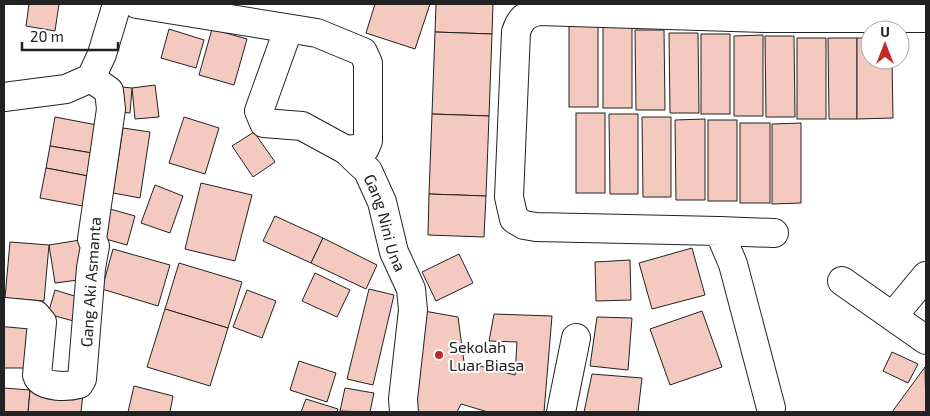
<svg xmlns="http://www.w3.org/2000/svg" width="930" height="416" viewBox="0 0 930 416" font-family="'Exo 2',sans-serif">
	<style>
		.building { fill: #f3c9c0; stroke: #222 }
		.lines { fill: none; stroke-linecap: round; stroke-linejoin: round }
		.minor-casing { stroke: #222; stroke-width: 30 }
		.minor { stroke: #fff; stroke-width: 28 }
		.poi-dot { fill: #c62828; stroke: #fff; stroke-width: 2 }
		.labels { text-anchor: middle; dominant-baseline: central; stroke-width: 4; stroke-linejoin: round; paint-order: stroke }
		.street-label { font-size: 16px; fill: #222; stroke: #fff }
		.poi-label { font-size: 16px; fill: #222; stroke: #fff; text-anchor: start }
	</style>
	<rect width="100%" height="100%" fill="#fff"/>
	<!-- building -->
	<g class="building">
		<path d="M29 4H59L55 31 26 26Z"/>
		<path d="M375 4H430L415 49 366 33Z"/>
		<path d="M436 4H493L492 34 435 32Z"/>
		<rect x="569" y="26" width="29" height="81"/>
		<rect x="603" y="27" width="29" height="81"/>
		<path d="M169 29 204 40 196 68 161 58Z"/>
		<path d="M212 29 247 39 234 85 199 75Z"/>
		<path d="M635 30H664L665 110H636Z"/>
		<path d="M435 32 492 34 489 116 432 114Z"/>
		<path d="M669 33H698L699 113H670Z"/>
		<rect x="701" y="34" width="29" height="80"/>
		<path d="M763 35V116H734V36Z"/>
		<path d="M765 36H794L795 117H766Z"/>
		<rect x="797" y="38" width="29" height="81"/>
		<path d="M828 38H857V119H829Z"/>
		<path d="M857 38H870V60H892L893 118 857 119Z"/>
		<path d="M155 85 159 117 135 119 132 88Z"/>
		<path d="M122 87 132 88 130 113 120 112Z"/>
		<rect x="576" y="113" width="29" height="80"/>
		<path d="M432 114 489 116 486 196 429 194Z"/>
		<path d="M609 114H638V194H610Z"/>
		<path d="M55 117 97 125 92 153 50 146Z"/>
		<path d="M184 117 219 128 205 174 169 163Z"/>
		<path d="M642 117H671V197H643Z"/>
		<path d="M705 119V200H676L675 120Z"/>
		<rect x="708" y="120" width="29" height="81"/>
		<rect x="740" y="123" width="30" height="80"/>
		<path d="M801 123V203L772 204V124Z"/>
		<path d="M123 128 150 132 140 198 113 193Z"/>
		<path d="M254 132 275 162 253 177 232 146Z"/>
		<path d="M50 146 92 153 88 176 46 168Z"/>
		<path d="M46 168 88 176 83 206 40 198Z"/>
		<path d="M201 183 252 195 235 261 185 249Z"/>
		<path d="M155 185 183 196 170 233 141 223Z"/>
		<path d="M429 194 486 196 484 237 428 235Z"/>
		<path d="M110 209 135 216 127 245 102 238Z"/>
		<path d="M275 216 323 238 311 263 263 241Z"/>
		<path d="M323 238 377 265 366 289 311 263Z"/>
		<path d="M80 240 86 279 55 283 49 245Z"/>
		<path d="M10 242 49 245 44 301 5 298Z"/>
		<path d="M692 248 705 295 652 309 639 263Z"/>
		<path d="M113 249 170 265 158 306 102 289Z"/>
		<path d="M459 254 473 283 436 301 422 272Z"/>
		<path d="M630 260 631 300 596 301 595 262Z"/>
		<path d="M179 263 242 282 228 328 165 309Z"/>
		<path d="M315 273 350 290 337 317 302 301Z"/>
		<path d="M369 289 394 295 373 385 347 379Z"/>
		<path d="M55 290 84 299 77 322 48 314Z"/>
		<path d="M247 290 276 301 262 338 233 327Z"/>
		<path d="M165 309 228 328 210 386 147 367Z"/>
		<path d="M424 311 458 317 464 362 515 375 517 342 489 341 494 314 552 316 544 412H488L461 404 457 412H406Z"/>
		<path d="M702 311 722 367 670 385 650 329Z"/>
		<path d="M597 317 632 318 628 370 590 366Z"/>
		<path d="M4 322 31 323 30 368H4Z"/>
		<path d="M892 352 918 364 908 383 883 371Z"/>
		<path d="M299 361 336 373 327 402 290 390Z"/>
		<path d="M925 367 926 412H892Z"/>
		<path d="M592 374 642 378 638 412H584Z"/>
		<path d="M134 386 173 396 170 412H128Z"/>
		<path d="M4 388 30 390 28 412H4Z"/>
		<path d="M345 388 374 393 370 412 340 411Z"/>
		<path d="M30 390 83 393 81 412H28Z"/>
		<path d="M306 399 338 409 337 412H301Z"/>
	</g>
	<g class="lines">
		<!-- minor casing -->
		<g class="minor-casing">
			<g id="minor">
				<path id="s1" d="M137 4 317 33 363 52 368 63V141L365 148 346 150 368 171 382 202 394 252 411 289 413 310 403 399 404 412"/>
				<path d="M288 30 259 111 264 123 302 126 346 150"/>
				<path d="M4 97 66 89 91 78 102 54 117 4"/>
				<path d="M719 231 774 233"/>
				<path d="M842 281 926 340"/>
				<path d="M4 312 36 315 42 322 37 375C41 388 68 387 79 384L82 379 91 268 95 246 92 239 111 109 109 91 91 78"/>
				<path d="M893 316 926 276"/>
				<path d="M771 408 733 264 719 231 536 227 524 225 514 219 509 197 516 32C520 19 526 14 539 11L766 18H926"/>
				<path d="M561 412 576 338"/>
			</g>
		</g>
		<!-- minor -->
		<use href="#minor" class="minor"/>
	</g>
	<!-- markers -->
	<circle class="poi-dot" cx="439" cy="355" r="5"/>
	<g class="labels">
		<!-- street labels -->
		<g class="street-label">
			<text stroke="none"><textPath href="#s1" startOffset="434">Gang Nini Una</textPath></text>
			<text transform="translate(90 282) rotate(-86)">Gang Aki Asmanta</text>
		</g>
		<!-- poi labels -->
		<g class="poi-label">
			<text x="449" y="346">Sekolah<tspan x="449" dy="18">Luar Biasa</tspan></text>
		</g>
	</g>
	<!-- border -->
	<rect width="930" height="416" fill="none" stroke="#222222" stroke-width="10"/>
	<!-- north arrow -->
	<g transform="translate(885 45)"><circle r="24" fill="#ffffff" stroke="#a7a7a7"/>
	<path d="M0-4L9 19L0 12L-9 19Z" fill="#c62828"/>
	<text y="-8" font-size="14" font-weight="bold" text-anchor="middle" fill="#222222">U</text>
	</g>
	<!-- scale -->
	<path d="M22 42v8h96v-8" fill="none" stroke="#222222" stroke-width="2.5"/>
	<text x="30" y="42" font-size="15" fill="#222222" stroke="#ffffff" stroke-width="4" paint-order="stroke">20 m</text>
</svg>
